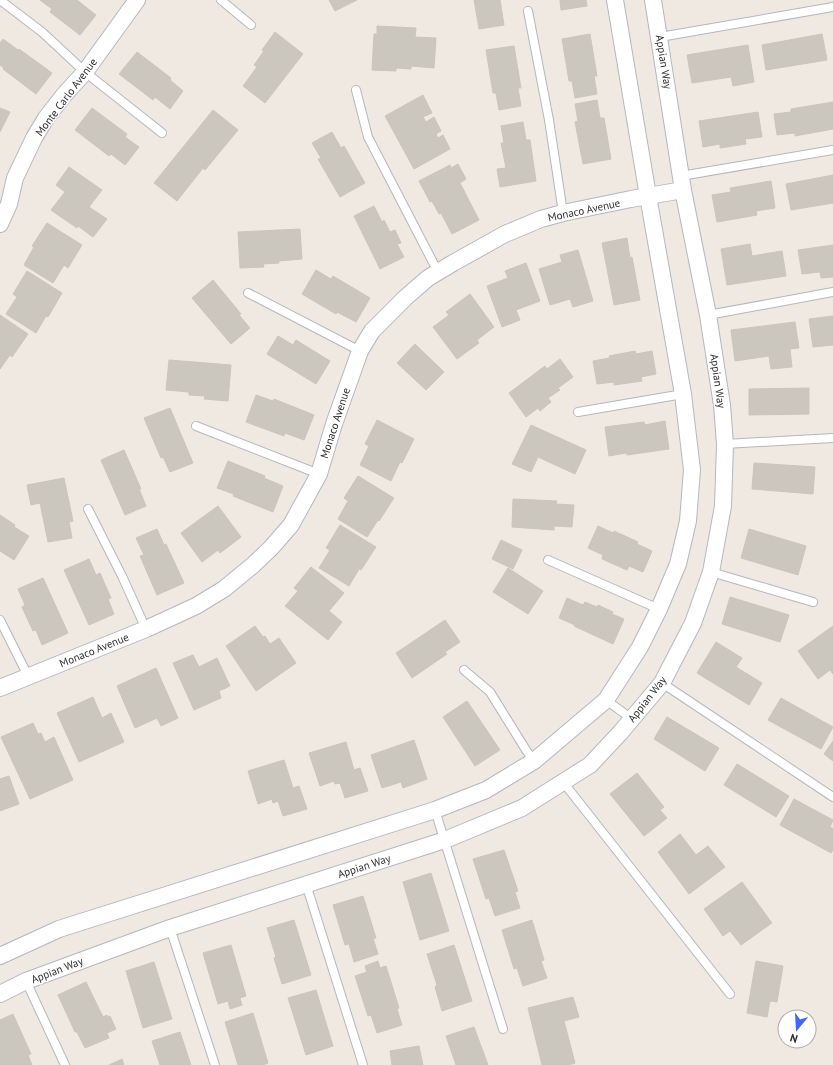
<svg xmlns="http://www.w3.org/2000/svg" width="833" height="1065" viewBox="0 0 833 1065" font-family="'PT Sans',sans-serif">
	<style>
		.building { fill: #cbc7bf; stroke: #cbc5ba }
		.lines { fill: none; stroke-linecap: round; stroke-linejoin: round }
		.lane-casing { stroke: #b4b7c1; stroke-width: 10 }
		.street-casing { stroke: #b4b7c1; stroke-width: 18 }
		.lane { stroke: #fff; stroke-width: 8 }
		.street { stroke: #fff; stroke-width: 16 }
		.labels { text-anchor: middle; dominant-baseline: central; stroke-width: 3; stroke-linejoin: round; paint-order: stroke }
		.street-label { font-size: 11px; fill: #2e2e2e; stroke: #fff }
	</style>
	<rect width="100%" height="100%" fill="#efe9e1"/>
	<!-- building -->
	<g class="building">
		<path d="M40 0H77L96 15 80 35 50 12 52 9Z"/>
		<path d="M329 0H357L335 11Z"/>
		<path d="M474 0H500L504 25 479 29Z"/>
		<path d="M560 0H586L587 6 561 10Z"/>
		<path d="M377 26 416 28 415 37 436 38 434 68 411 66V69L396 68V71L372 70 374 34H377Z"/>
		<path d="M275 32 303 54 265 103 243 86 257 67 254 65 264 51 262 50Z"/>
		<path d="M590 34 597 76H594L597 94 575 98 572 81H569L562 39Z"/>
		<path d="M822 34 827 60 766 70 762 45Z"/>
		<path d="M3 39 18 50 19 49 52 73 36 94 3 69 4 68 0 65V43Z"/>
		<path d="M748 45 754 82 733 86 731 77 692 83 687 55Z"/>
		<path d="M514 46 521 88H518L521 106 499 110 496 93H493L486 50Z"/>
		<path d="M137 52 171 78 170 80 183 91 170 109 155 97 153 100 119 74Z"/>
		<path d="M423 95 432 113 423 117 426 122 434 117 441 131 436 134 438 138 443 135 450 149 414 169 385 116Z"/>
		<path d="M597 100 600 118H604L611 159 583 164 575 122 578 121 575 104Z"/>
		<path d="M833 102V129L795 136V133L777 135 774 114 791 112V109Z"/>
		<path d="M0 108 10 112 0 132Z"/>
		<path d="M92 108 127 134 125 137 139 147 125 165 111 154 109 156 75 130Z"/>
		<path d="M213 110 238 130 205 170 203 168 177 201 154 183Z"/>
		<path d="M758 112 762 137 745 139 746 144 720 148V144L703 147 699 121Z"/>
		<path d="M523 122 526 140H530L536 181 500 187 497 169 506 168 501 143H504L501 126Z"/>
		<path d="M332 132 341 148 344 146 365 183 340 197 318 159 321 158 312 143Z"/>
		<path d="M458 164 466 179 460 183 479 220 452 234 441 213 439 214 432 201 430 202 419 181 450 165 451 168Z"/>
		<path d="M69 167 102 190 89 207 107 219 93 237 78 226 77 228 51 210 65 192 56 185Z"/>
		<path d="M833 175V203L791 210 786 184Z"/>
		<path d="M771 181 775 208 756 211 757 215 717 222 712 195 731 192 730 188Z"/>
		<path d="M374 206 382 222 384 220 390 232 395 230 401 243 397 244 404 257 380 269 354 216Z"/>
		<path d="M47 223 82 245 68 268 64 265 53 283 24 265 34 247 32 246Z"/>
		<path d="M300 229 302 259 278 261 279 263 263 264 264 267 240 268 238 232Z"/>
		<path d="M627 238 630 258 632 257 640 300 614 305 602 243Z"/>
		<path d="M750 244 752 256 782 251 786 276 727 285 721 249Z"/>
		<path d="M833 245V277L821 278 820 272 802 274 798 250Z"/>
		<path d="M578 250 593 301 573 307 570 299 550 305 539 269 562 262 560 255Z"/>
		<path d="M526 263 540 301 516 310 520 320 502 327 487 286 508 278 505 271Z"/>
		<path d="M316 270 331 279 333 276 370 298 356 322 337 312 336 314 302 294Z"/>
		<path d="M27 271 62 293 48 317 46 316 36 333 6 314 17 297 13 294Z"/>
		<path d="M213 280 241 314 239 315 250 328 231 344 192 298Z"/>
		<path d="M470 294 494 327 477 340 479 343 457 359 433 327 449 315 446 312Z"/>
		<path d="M0 315 28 334 12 357 10 355 0 369Z"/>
		<path d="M833 316V345L813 347 809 319Z"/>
		<path d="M795 322 799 348 790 349 792 367 771 369 769 356 735 361 731 330Z"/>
		<path d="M278 336 293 345 296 340 330 361 316 384 267 354Z"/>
		<path d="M415 344 444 372 426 390 397 363Z"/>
		<path d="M635 351 636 354 652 351 656 374 641 377 642 381 614 385V382L597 384 593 361 610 358 609 356Z"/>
		<path d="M560 359 573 377 558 388 560 390 548 398 551 402 540 411 538 408 526 417 509 393 545 366 547 369Z"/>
		<path d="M169 360 231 365 228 401 204 399 205 396 189 395V392L166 390Z"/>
		<path d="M809 388V414L749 415V389Z"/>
		<path d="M256 395 273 401 274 399 314 415 304 440 285 433 284 436 246 422Z"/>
		<path d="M170 408 193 463 170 472 163 457 161 458 144 418Z"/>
		<path d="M377 420 414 439 402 463 400 462 391 481 360 465 369 446 365 444Z"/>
		<path d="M665 421 669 449 627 455 626 453 609 456 605 427 644 422 645 425Z"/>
		<path d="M531 425 586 450 575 474 538 457 531 472 512 464Z"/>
		<path d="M124 450 141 489H139L146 506 125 515 101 460Z"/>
		<path d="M228 461 265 476 264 478 283 486 273 512 233 496 234 494 217 488Z"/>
		<path d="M754 463 815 467 813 494 752 489Z"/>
		<path d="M358 476 394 498 379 521 378 520 367 537 338 519 348 501 344 498Z"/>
		<path d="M64 478 73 521 69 522 72 538 48 542 40 503 31 505 27 485Z"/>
		<path d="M513 499 557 501 556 504 574 505 572 527 554 526V530L512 527Z"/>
		<path d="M218 506 241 537 220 553 218 550 202 562 181 533Z"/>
		<path d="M0 515 15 525 14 527 29 536 14 560 0 551Z"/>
		<path d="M340 525 376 547 361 570 359 569 349 586 319 568 330 550 326 548Z"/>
		<path d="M598 526 613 533 614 531 638 542 637 544 652 551 643 572 629 566 627 570 602 559 603 555 588 548Z"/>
		<path d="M157 529 164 545 166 544 184 583 157 595 140 556 144 555 136 538Z"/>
		<path d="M749 529 806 546 798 575 741 558Z"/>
		<path d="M501 540 522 550 513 569 492 559Z"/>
		<path d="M89 559 96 575 100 573 111 598 108 599 114 614 89 625 64 570Z"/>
		<path d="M311 567 344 593 329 611 342 622 328 640 285 606 298 591 294 588Z"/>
		<path d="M508 568 543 591 528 614 493 592Z"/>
		<path d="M43 578 68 633 42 645 36 630 33 631 22 607 25 605 18 589Z"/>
		<path d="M730 597 789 615 780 642 722 624Z"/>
		<path d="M567 598 583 605 585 602 597 607 598 605 613 612 612 614 624 619 613 644 574 626 575 625 559 618Z"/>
		<path d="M445 620 460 642 445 652 447 654 412 678 396 653Z"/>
		<path d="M255 626 263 637 265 636 270 644 279 638 296 663 256 691 226 646Z"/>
		<path d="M833 626V674L830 670 818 679 798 651Z"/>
		<path d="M716 642 742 658 736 667 762 683 749 705 697 673Z"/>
		<path d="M193 655 199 667 217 658 230 686 219 691 221 698 194 710 173 663Z"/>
		<path d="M156 668 178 718 161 726 157 718 135 728 117 686Z"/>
		<path d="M93 697 102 718 111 713 124 742 79 762 57 713Z"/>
		<path d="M781 698 833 727 821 749 768 720Z"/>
		<path d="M467 701 500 750 475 766 443 717Z"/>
		<path d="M667 717 719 748 705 771 654 739Z"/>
		<path d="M33 723 38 734 41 733 45 742 54 737 73 780 30 799 1 737Z"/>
		<path d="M414 740 427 779 403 788 401 782 382 788 371 755Z"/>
		<path d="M833 741V761L824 754Z"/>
		<path d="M346 742 354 770 360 768 368 791 345 798 340 783 335 784 334 781 320 786 309 753Z"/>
		<path d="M284 760 293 788 299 786 307 809 283 816 278 801 273 803 272 799 258 804 248 771Z"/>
		<path d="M737 764 789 796 776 817 724 785Z"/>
		<path d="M637 773 664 807 660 810 667 818 644 836 610 794Z"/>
		<path d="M9 776 19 804 0 811V779Z"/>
		<path d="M794 799 833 820 830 827 833 829V850L831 853 780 825Z"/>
		<path d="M680 834 696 855 708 846 725 867 689 894 658 852Z"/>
		<path d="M504 850 518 891 515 892 520 908 495 916 489 898 486 899 473 859Z"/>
		<path d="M431 873 449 931 420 940 403 882Z"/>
		<path d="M742 882 772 923 741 945 730 931 723 936 704 909Z"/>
		<path d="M363 896 376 938H373L378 954 354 962 349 944 345 945 333 905Z"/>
		<path d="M294 920 311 975 282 984 274 958 276 957 267 928Z"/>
		<path d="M532 920 544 960 541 961 547 978 523 986 517 968 514 969 502 930Z"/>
		<path d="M231 945 246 996 240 998 242 1005 230 1009 228 1001 218 1004 203 953Z"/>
		<path d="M454 945 472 1001 442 1011 435 987 437 985 427 954Z"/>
		<path d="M378 961 380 968 386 966 399 1008 397 1009 402 1025 377 1033 371 1015 368 1016 355 976 367 972 365 966Z"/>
		<path d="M756 961 783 966 777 1002 770 1001 767 1017 747 1013Z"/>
		<path d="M154 962 172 1019 143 1028 126 971Z"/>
		<path d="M86 982 103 1017 107 1015 108 1017 110 1016 116 1029 107 1033 109 1038 85 1048 77 1032H75L58 995Z"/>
		<path d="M316 990 333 1046 306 1055 288 998Z"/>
		<path d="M573 997 579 1017 564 1021 575 1063 568 1065H542L528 1008Z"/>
		<path d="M253 1013 268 1063 263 1065H238L225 1022Z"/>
		<path d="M13 1014 31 1054 28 1055 32 1065H0V1020Z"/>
		<path d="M474 1027 488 1065H456L446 1036Z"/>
		<path d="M180 1032 191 1065H160L152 1041Z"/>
		<path d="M419 1046 423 1065H392L390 1051Z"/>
		<path d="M122 1059 124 1065H109Z"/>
	</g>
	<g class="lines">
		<!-- lane casing -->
		<g class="lane-casing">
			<g id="lane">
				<path d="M0 0 42 32 85 72 162 133"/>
				<path d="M221 0 251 25"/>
				<path d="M528 11 549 120 563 213"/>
				<path d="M660 37 833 7"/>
				<path d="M356 90 368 137 438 272"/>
				<path d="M681 176 833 150"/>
				<path d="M248 293 360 351"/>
				<path d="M708 315 833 292"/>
				<path d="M578 412 683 394"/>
				<path d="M196 426 319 474"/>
				<path d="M725 444 833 438"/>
				<path d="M88 509 122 576 146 629"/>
				<path d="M548 560 659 609"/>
				<path d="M711 572 813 602"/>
				<path d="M0 620 28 676"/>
				<path d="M464 670 490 692 526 750 534 761"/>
				<path d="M662 683 833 797"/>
				<path d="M606 700 632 719"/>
				<path d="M563 782 730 994"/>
				<path d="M435 810 503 1029"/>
				<path d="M306 884 363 1065"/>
				<path d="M170 928 215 1065"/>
				<path d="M26 981 65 1065"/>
			</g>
		</g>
		<!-- street casing -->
		<g class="street-casing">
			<g id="street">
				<path d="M0 224 9 204 15 178 34 138 46 118 64 95 85 72 137 0"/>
				<path d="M0 688 146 629 196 606 224 589 252 566 271 548 291 525 319 474 334 424 360 351 372 331 405 298 428 278 453 263 505 234 541 219 563 213 631 199 683 190"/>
				<path d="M0 956 59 929 435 810 486 790 534 761 606 700 640 647 659 609 678 564 688 521 692 470 683 394 648 196 615 0"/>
				<path d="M0 994 26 981 170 928 445 840 522 808 590 765 620 733 662 683 693 623 711 572 723 506 725 444 722 405 708 315 683 190 653 0"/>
			</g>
		</g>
		<!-- lane -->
		<use href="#lane" class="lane"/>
		<!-- street -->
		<use href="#street" class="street"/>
	</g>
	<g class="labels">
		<!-- street labels -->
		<g class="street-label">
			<text transform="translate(664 62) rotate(81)">Appian Way</text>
			<text transform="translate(66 97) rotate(-53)">Monte Carlo Avenue</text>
			<text transform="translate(584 210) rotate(-12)">Monaco Avenue</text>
			<text transform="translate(718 381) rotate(82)">Appian Way</text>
			<text transform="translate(335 423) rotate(-72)">Monaco Avenue</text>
			<text transform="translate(94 650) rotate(-22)">Monaco Avenue</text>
			<text transform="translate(647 699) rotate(-52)">Appian Way</text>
			<text transform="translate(364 866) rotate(-18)">Appian Way</text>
			<text transform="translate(57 970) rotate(-21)">Appian Way</text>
		</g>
	</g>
	<!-- north arrow -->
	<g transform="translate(797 1029) rotate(198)"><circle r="19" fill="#ffffff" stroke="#ababab"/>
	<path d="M0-3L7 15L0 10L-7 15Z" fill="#4264fb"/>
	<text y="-6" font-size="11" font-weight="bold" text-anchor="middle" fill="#2e2e2e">N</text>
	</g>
</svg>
